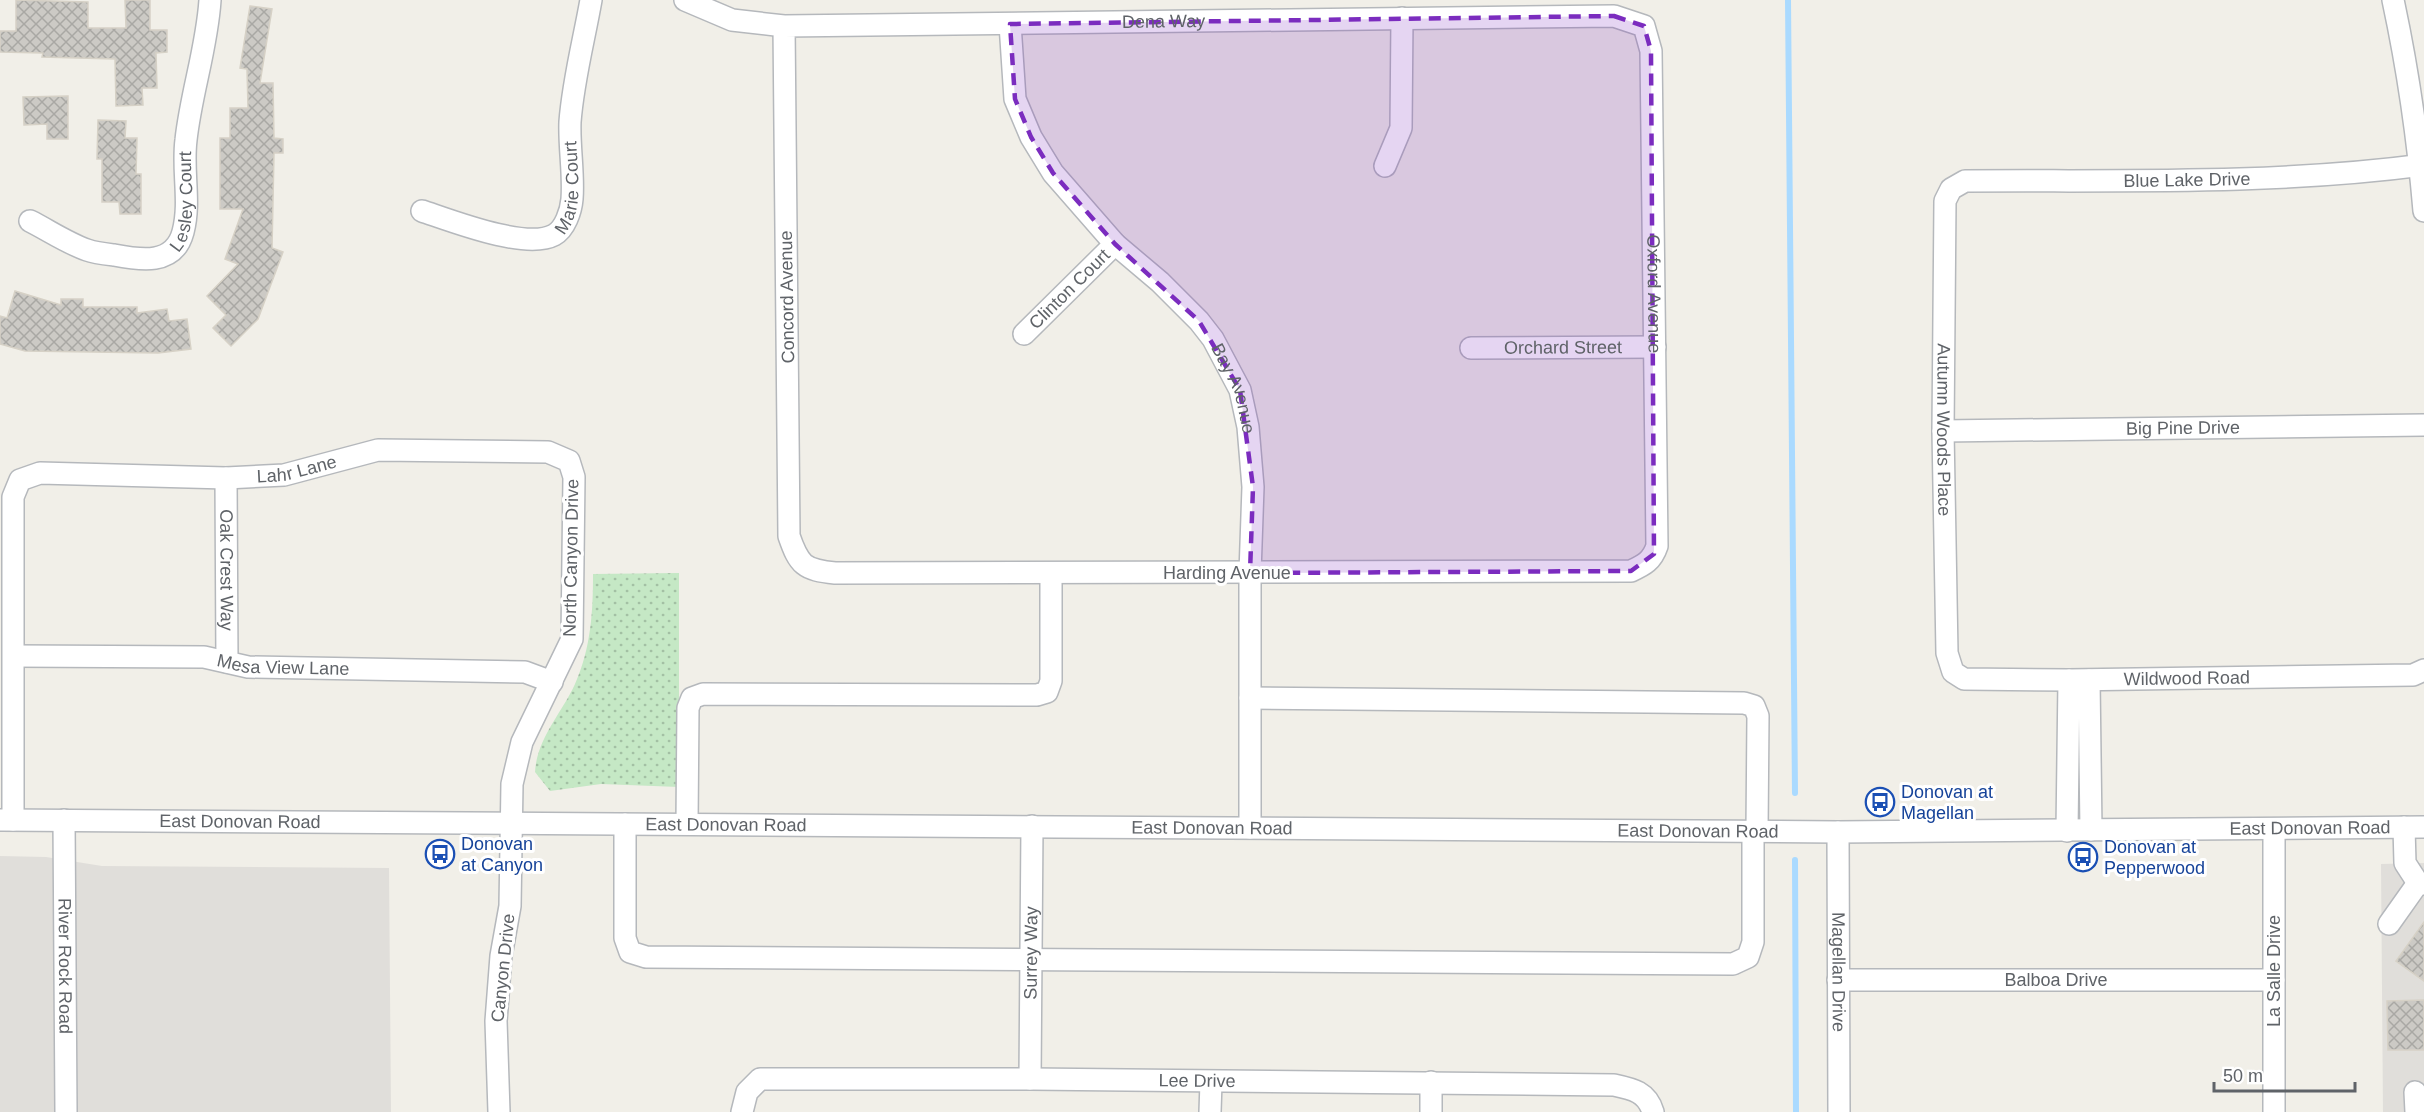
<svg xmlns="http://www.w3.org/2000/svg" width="2424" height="1112" viewBox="0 0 2424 1112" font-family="Arial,sans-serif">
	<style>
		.industrial { fill: #e0deda }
		.park { fill: url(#park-dots) }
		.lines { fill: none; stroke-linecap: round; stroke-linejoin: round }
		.stream { stroke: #aadaff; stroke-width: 6 }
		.building { fill: url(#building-cross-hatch); stroke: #d6d1c6; stroke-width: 1.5 }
		.minor-casing { stroke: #b5b8bc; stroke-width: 24 }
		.minor { stroke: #fff; stroke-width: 21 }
		.marked { fill: #7b2cbf; fill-opacity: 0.2; stroke: #7b2cbf; stroke-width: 4.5; stroke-dasharray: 12 8; stroke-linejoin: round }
		.labels { text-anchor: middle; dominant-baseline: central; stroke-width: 6; stroke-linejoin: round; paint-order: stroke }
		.street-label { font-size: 18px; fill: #5f6368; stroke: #fff }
		.transit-label { font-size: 18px; fill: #164399; stroke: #fff; text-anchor: start }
	</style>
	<defs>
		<pattern id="park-dots" width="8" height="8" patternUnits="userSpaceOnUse" patternTransform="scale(1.5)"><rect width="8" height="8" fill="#c5e8c5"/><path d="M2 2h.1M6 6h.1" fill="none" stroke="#a3c0a4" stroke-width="1.8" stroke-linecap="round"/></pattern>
		<pattern id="building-cross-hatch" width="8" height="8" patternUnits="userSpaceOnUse" patternTransform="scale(1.5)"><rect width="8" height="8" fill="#cccac5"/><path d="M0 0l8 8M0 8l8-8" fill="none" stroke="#a9a8a4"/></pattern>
	</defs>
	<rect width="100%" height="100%" fill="#f1efe8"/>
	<!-- industrial -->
	<g class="industrial">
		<path d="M0 856 46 857 102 866 389 868 391 1112H0Z"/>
		<path d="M2424 863V1112H2383L2381 864Z"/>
	</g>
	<!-- park -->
	<path class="park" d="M679 573V787L601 784 550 791 535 772C537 738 562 713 575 684 591 648 593 612 593 574Z"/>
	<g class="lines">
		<!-- stream -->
		<g class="stream">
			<path d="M1788 0 1795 793"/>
			<path d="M1795 860 1796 1112"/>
		</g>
	</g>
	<!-- building -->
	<g class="building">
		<path d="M16 0 88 2V28H126L125 0H150V30H167V52L156 53 157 88H142L143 105 116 106 115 59 42 57 43 53 0 52V31H16Z"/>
		<path d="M250 6 272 9 260 83H273L274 138 283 139V153H274L272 248 283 252 258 319 231 346 213 328 226 315 207 296 238 264 225 259 243 209H220V138H230V108H248L247 69 240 68Z"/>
		<path d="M68 96V139H47V124L24 125 23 97Z"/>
		<path d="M98 120 126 121 125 138H137L136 174H141V214H120L119 202H102V159H97Z"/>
		<path d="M15 291 61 305V299H83V307H137V313L167 309 169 321 187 319 191 349 158 353 25 351 0 344V316L7 318Z"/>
		<path d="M2424 922V981L2396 961Z"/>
		<path d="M2424 1000V1050H2388L2387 1001Z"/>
	</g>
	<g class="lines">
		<!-- minor casing -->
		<g class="minor-casing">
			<g id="minor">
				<path id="s1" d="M685 0 732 20 784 26 1614 16 1644 26 1651 51 1657 546C1652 561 1644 565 1631 571L835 573C804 570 799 565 789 536L784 26"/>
				<path d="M2393 0C2408 70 2418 139 2424 211"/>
				<path id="s2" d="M1010 24 1015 99 1031 137 1053 173 1115 244 1160 282 1199 321 1213 339 1240 390 1248 427 1253 487 1250 573V828"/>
				<path id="s3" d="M2424 165C2272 185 2118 180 1965 181L1951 189 1945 201 1943 431 1947 653 1953 672 1964 679 2069 680 2413 675 2424 670"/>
				<path d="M1385 166 1401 128 1402 18"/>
				<path id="s4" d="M422 211C452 221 526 250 554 235 565 229 571 211 572 199 574 174 569 147 570 122 573 81 584 40 591 0"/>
				<path id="s5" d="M30 221C48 230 67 243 87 250 95 253 105 254 114 255 140 260 174 266 183 232 191 202 182 171 186 140 191 93 207 48 210 0"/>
				<path id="s6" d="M1024 334 1115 244"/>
				<path id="s7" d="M1471 348 1655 347"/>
				<path id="s8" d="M1943 431 2424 425"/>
				<path id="s9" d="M226 478 227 662"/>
				<path id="s10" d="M14 656 204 657 248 667 525 672 552 682"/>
				<path d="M2089 680 2091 830"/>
				<path d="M1250 698 1744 703 1754 706 1758 716 1757 831"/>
				<path id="s11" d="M0 820 1838 832 2424 827"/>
				<path id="s12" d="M13 820V497L20 480 40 473 226 478 284 475 378 450 548 452 569 461 574 477 572 639 522 742 512 784 510 906 501 956 496 1021 499 1112"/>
				<path id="s13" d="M64 820 66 1112"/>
				<path d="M625 824V938L630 952 646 957 1733 964 1748 957 1753 942V831"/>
				<path d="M687 824 688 708 692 698 703 694 1037 695 1047 692 1051 681V574"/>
				<path d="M2404 827 2405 863 2418 883 2424 884"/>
				<path d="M2067 831 2069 680"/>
				<path id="s14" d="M1838 832 1839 1112"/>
				<path d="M2389 924 2418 883"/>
				<path id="s15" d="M1838 980H2274"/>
				<path id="s16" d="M1030 1079 1032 826"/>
				<path d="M2415 1092 2416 1112"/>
				<path id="s17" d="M742 1112 747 1092 760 1079H1030L1614 1085C1633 1089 1647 1092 1653 1112"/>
				<path d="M1210 1112 1211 1082"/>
				<path d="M1431 1112V1082"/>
				<path d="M2274 1112V829"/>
			</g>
		</g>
		<!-- minor -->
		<use href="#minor" class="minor"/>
	</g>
	<!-- marked area -->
	<path class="marked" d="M1614 16 1644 26 1651 51 1654 554 1631 571 1250 573 1253 487 1240 390 1199 321 1115 244 1053 173 1031 137 1015 99 1010 24Z"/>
	<!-- icons -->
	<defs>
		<g id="bus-ring" transform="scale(1.5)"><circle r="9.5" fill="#fff" stroke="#1a4fb4" stroke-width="1.5"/><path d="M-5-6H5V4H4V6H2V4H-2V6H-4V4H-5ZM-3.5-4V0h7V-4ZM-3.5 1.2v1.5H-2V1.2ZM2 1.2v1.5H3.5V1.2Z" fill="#1a4fb4"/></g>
	</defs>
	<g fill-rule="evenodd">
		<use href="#bus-ring" x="1880" y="802"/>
		<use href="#bus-ring" x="440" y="854"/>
		<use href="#bus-ring" x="2083" y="857"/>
	</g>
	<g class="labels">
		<!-- street labels -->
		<g class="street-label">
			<text stroke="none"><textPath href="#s1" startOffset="483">Dena Way</textPath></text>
			<text transform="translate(2187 180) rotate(-1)">Blue Lake Drive</text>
			<text stroke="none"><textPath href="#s4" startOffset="189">Marie Court</textPath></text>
			<text stroke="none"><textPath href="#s5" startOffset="204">Lesley Court</textPath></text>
			<text stroke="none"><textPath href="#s6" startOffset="64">Clinton Court</textPath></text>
			<text stroke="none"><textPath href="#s1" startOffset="1234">Oxford Avenue</textPath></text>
			<text transform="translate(787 297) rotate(-91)">Concord Avenue</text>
			<text stroke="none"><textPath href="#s7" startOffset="92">Orchard Street</textPath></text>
			<text stroke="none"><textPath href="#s2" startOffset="444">Bay Avenue</textPath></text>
			<text stroke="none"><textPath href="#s8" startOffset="240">Big Pine Drive</textPath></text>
			<text stroke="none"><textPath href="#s3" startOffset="718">Autumn Woods Place</textPath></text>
			<text stroke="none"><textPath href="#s12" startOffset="620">Lahr Lane</textPath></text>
			<text transform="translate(571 558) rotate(-89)">North Canyon Drive</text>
			<text stroke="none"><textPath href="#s9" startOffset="92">Oak Crest Way</textPath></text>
			<text x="1227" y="573">Harding Avenue</text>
			<text stroke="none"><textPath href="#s10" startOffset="270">Mesa View Lane</textPath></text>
			<text stroke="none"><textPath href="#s3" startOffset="1197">Wildwood Road</textPath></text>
			<text stroke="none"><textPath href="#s11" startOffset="240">East Donovan Road</textPath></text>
			<text stroke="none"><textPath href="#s11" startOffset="726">East Donovan Road</textPath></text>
			<text stroke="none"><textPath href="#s11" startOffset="1212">East Donovan Road</textPath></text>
			<text stroke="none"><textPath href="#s11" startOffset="2310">East Donovan Road</textPath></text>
			<text stroke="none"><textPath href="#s11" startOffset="1698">East Donovan Road</textPath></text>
			<text stroke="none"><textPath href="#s16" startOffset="126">Surrey Way</textPath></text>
			<text stroke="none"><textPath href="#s13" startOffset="146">River Rock Road</textPath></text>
			<text transform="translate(503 968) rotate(-84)">Canyon Drive</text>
			<text transform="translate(2274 971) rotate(-90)">La Salle Drive</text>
			<text stroke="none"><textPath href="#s14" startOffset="140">Magellan Drive</textPath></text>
			<text stroke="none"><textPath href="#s15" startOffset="218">Balboa Drive</textPath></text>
			<text stroke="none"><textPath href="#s17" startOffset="476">Lee Drive</textPath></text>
		</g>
		<!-- transit labels -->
		<g class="transit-label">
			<text x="1901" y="792">Donovan at<tspan x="1901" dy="21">Magellan</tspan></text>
			<text x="461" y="844">Donovan<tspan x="461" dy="21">at Canyon</tspan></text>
			<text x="2104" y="847">Donovan at<tspan x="2104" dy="21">Pepperwood</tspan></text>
		</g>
	</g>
	<!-- scale -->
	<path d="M2214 1082v9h141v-9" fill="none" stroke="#5f6368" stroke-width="3"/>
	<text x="2223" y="1082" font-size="18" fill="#5f6368" stroke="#ffffff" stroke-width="4.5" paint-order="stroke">50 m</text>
</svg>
